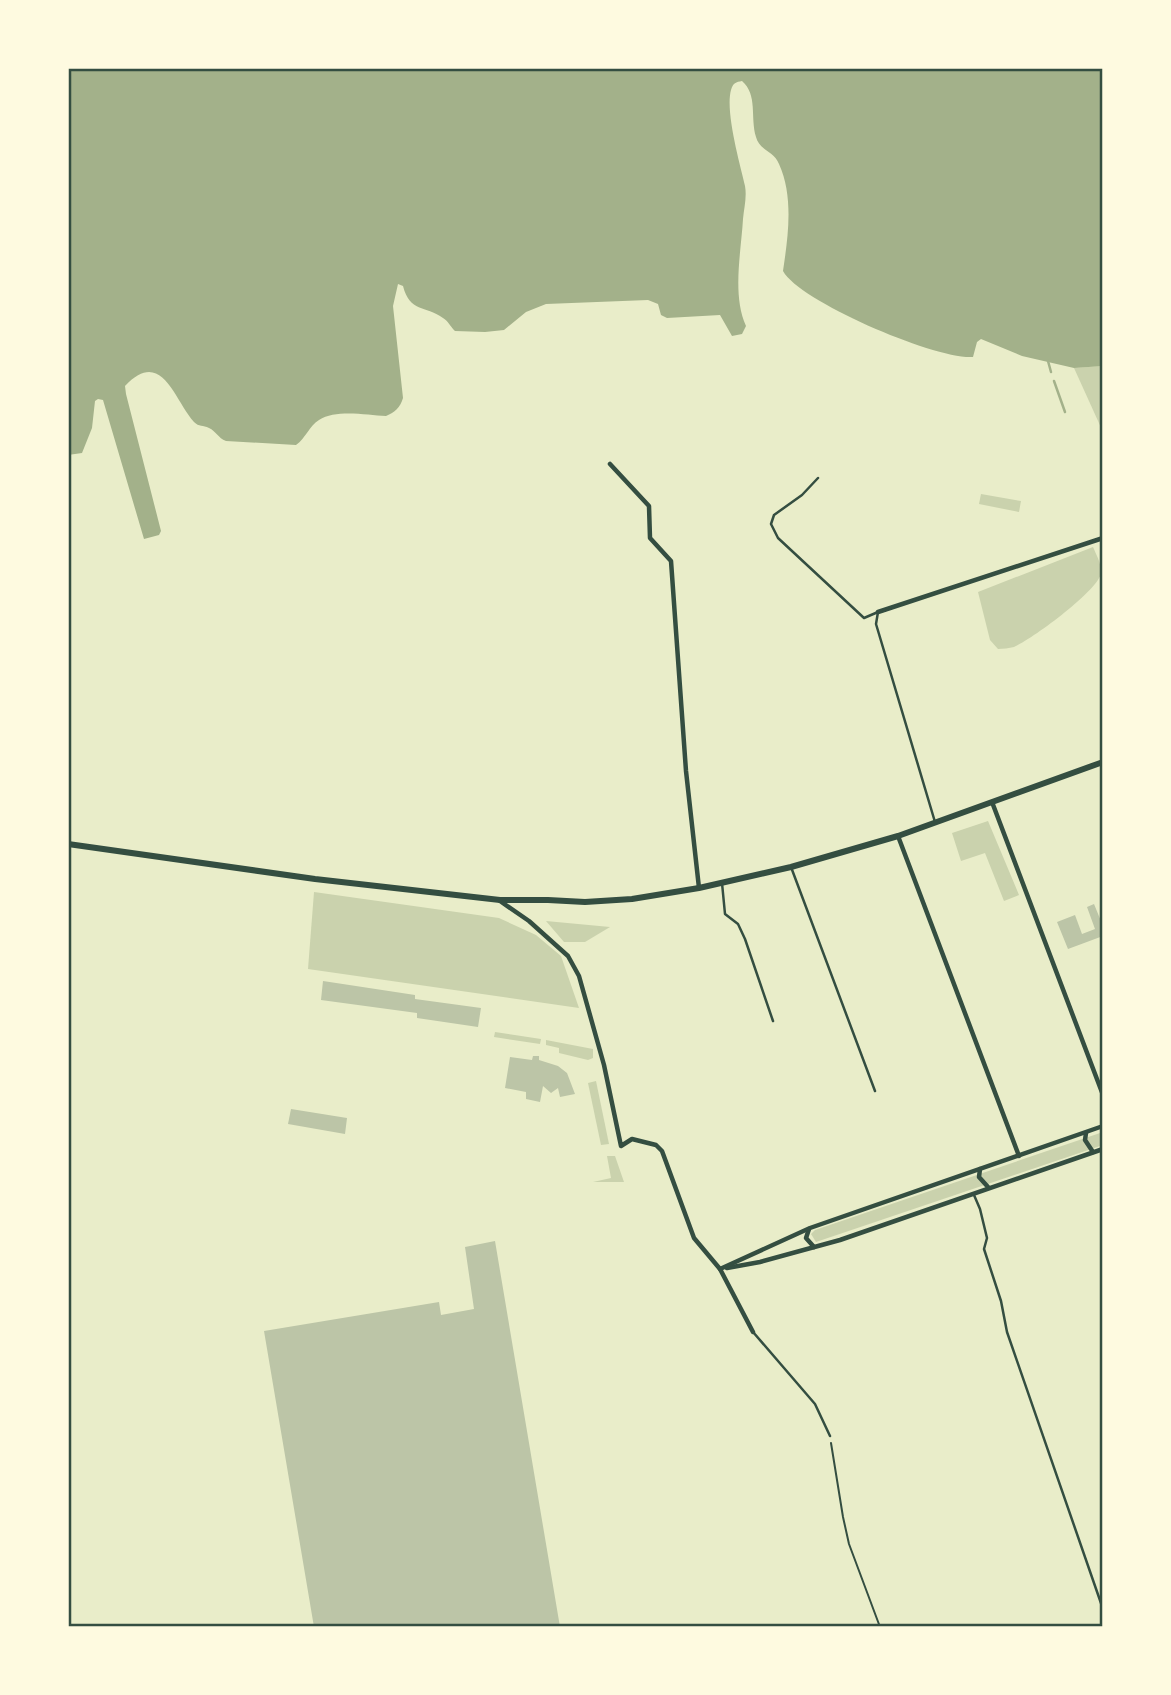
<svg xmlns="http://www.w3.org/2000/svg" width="1171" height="1695" viewBox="0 0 1171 1695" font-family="'Golos Text',sans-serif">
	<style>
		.green { fill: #cad2ad }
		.water { fill: #a3b18a }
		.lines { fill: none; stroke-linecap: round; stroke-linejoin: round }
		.stream { stroke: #a3b18a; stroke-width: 2.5 }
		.building { fill: #bcc5a7 }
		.path { stroke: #344e41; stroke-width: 2 }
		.service { stroke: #344e41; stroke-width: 2.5 }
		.minor { stroke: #344e41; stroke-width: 4.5 }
		.secondary { stroke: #344e41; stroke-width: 6 }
		.neatline { fill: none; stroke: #344e41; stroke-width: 2.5 }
	</style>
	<rect width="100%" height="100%" fill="#e9edc9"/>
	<!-- green -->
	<g class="green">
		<path d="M1103 366V432L1074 368Z"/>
		<path d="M981 494 1021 501 1019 512 979 504Z"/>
		<path d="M1093 547C1096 554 1102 565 1101 573 1099 590 1031 640 1014 647 1009 648 1003 649 998 649L990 640 978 592Z"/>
		<path d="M988 821 1019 895 1004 901 985 853 961 861 952 833Z"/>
		<path d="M314 892 499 918 536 935 561 956 579 1008 308 969Z"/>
		<path d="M546 921 610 927 585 942H564Z"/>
		<path d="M495 1032 541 1039 540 1044 494 1037Z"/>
		<path d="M546 1040 593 1049V1058L588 1060 559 1053V1048L546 1045Z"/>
		<path d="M596 1081 609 1144 601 1145 588 1083Z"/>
		<path d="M1103 1132V1145L816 1242 811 1234 815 1230Z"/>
		<path d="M607 1156H615L624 1182H593L611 1178Z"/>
	</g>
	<!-- water -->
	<path class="water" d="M68 68H1103V366L1074 368 1022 356 981 339 977 342 973 357C937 360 800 302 783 271 788 237 794 197 779 164 774 151 759 150 756 137 750 117 758 95 742 81 736 82 733 83 731 90 725 112 740 164 745 186 747 197 744 208 743 219 741 253 732 295 746 326L742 334 732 336 720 315 667 318 661 315 658 304 648 300 546 304 526 312 504 330 485 332 455 331C450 326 448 321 443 318 425 305 410 313 403 286L398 284 393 306 403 398C400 408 395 412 386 416 366 415 336 409 319 420 309 426 306 438 296 445L226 441C218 438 216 431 209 428 203 425 199 427 194 422 174 400 162 347 125 386L126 394 161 531 159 535 144 539 103 400 98 399 95 401 92 428 82 453 68 455Z"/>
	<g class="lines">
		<!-- stream -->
		<g class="stream">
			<path d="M1048 361 1051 372"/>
			<path d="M1054 381 1065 412"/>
		</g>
	</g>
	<!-- building -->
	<g class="building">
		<path d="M1094 904 1103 926V936L1068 949 1057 922 1075 915 1082 934 1095 929 1087 907Z"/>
		<path d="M323 981 415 995V999L481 1008 478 1027 417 1018V1013L321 1000Z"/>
		<path d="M533 1056H539V1060L558 1066 567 1073 575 1094 560 1097 558 1088 551 1093 543 1086 540 1102 526 1099V1092L505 1088 510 1057 532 1060Z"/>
		<path d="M291 1109 347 1118 345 1134 288 1124Z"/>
		<path d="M495 1241 560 1627H314L264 1331 439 1302 441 1315 474 1309 465 1247Z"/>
	</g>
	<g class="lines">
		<!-- path -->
		<path class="path" d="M831 1443 843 1517 849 1544 880 1627"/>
		<!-- service -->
		<g class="service">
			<path d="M818 478 802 495 774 515 771 524 778 538 864 618 878 612 876 624 935 822"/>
			<path d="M791 867 875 1091"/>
			<path d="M722 883 725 914 738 924 745 939 773 1021"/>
			<path d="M974 1195 980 1209 987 1238 984 1249 1001 1301 1007 1332 1103 1609"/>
			<path d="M753 1332 815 1404 830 1436"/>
		</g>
		<!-- minor -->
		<g class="minor">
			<path d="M610 464 649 506 650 538 671 561 686 771 699 888"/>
			<path d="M878 612 1103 538"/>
			<path d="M992 802 1103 1095"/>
			<path d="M898 836 1019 1156"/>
			<path d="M500 901 529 921 568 956 579 976 604 1065 621 1146 632 1139 656 1145 662 1151 694 1238 720 1269 753 1332"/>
			<path d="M1086 1133 1085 1140 1093 1152"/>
			<path d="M980 1169 979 1177 988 1187"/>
			<path d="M809 1229 806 1238 814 1247"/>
			<path d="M727 1268 760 1262 840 1240 1103 1149"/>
			<path d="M720 1269 810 1228 1103 1126"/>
		</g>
		<!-- secondary -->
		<path class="secondary" d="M68 844 315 879 500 900H548L585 902 632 899 699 888 791 867 898 836 1103 762"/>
	</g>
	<!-- border -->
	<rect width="1171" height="1695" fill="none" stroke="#fefae0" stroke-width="140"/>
	<rect x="70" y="70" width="1031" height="1555" class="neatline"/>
</svg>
